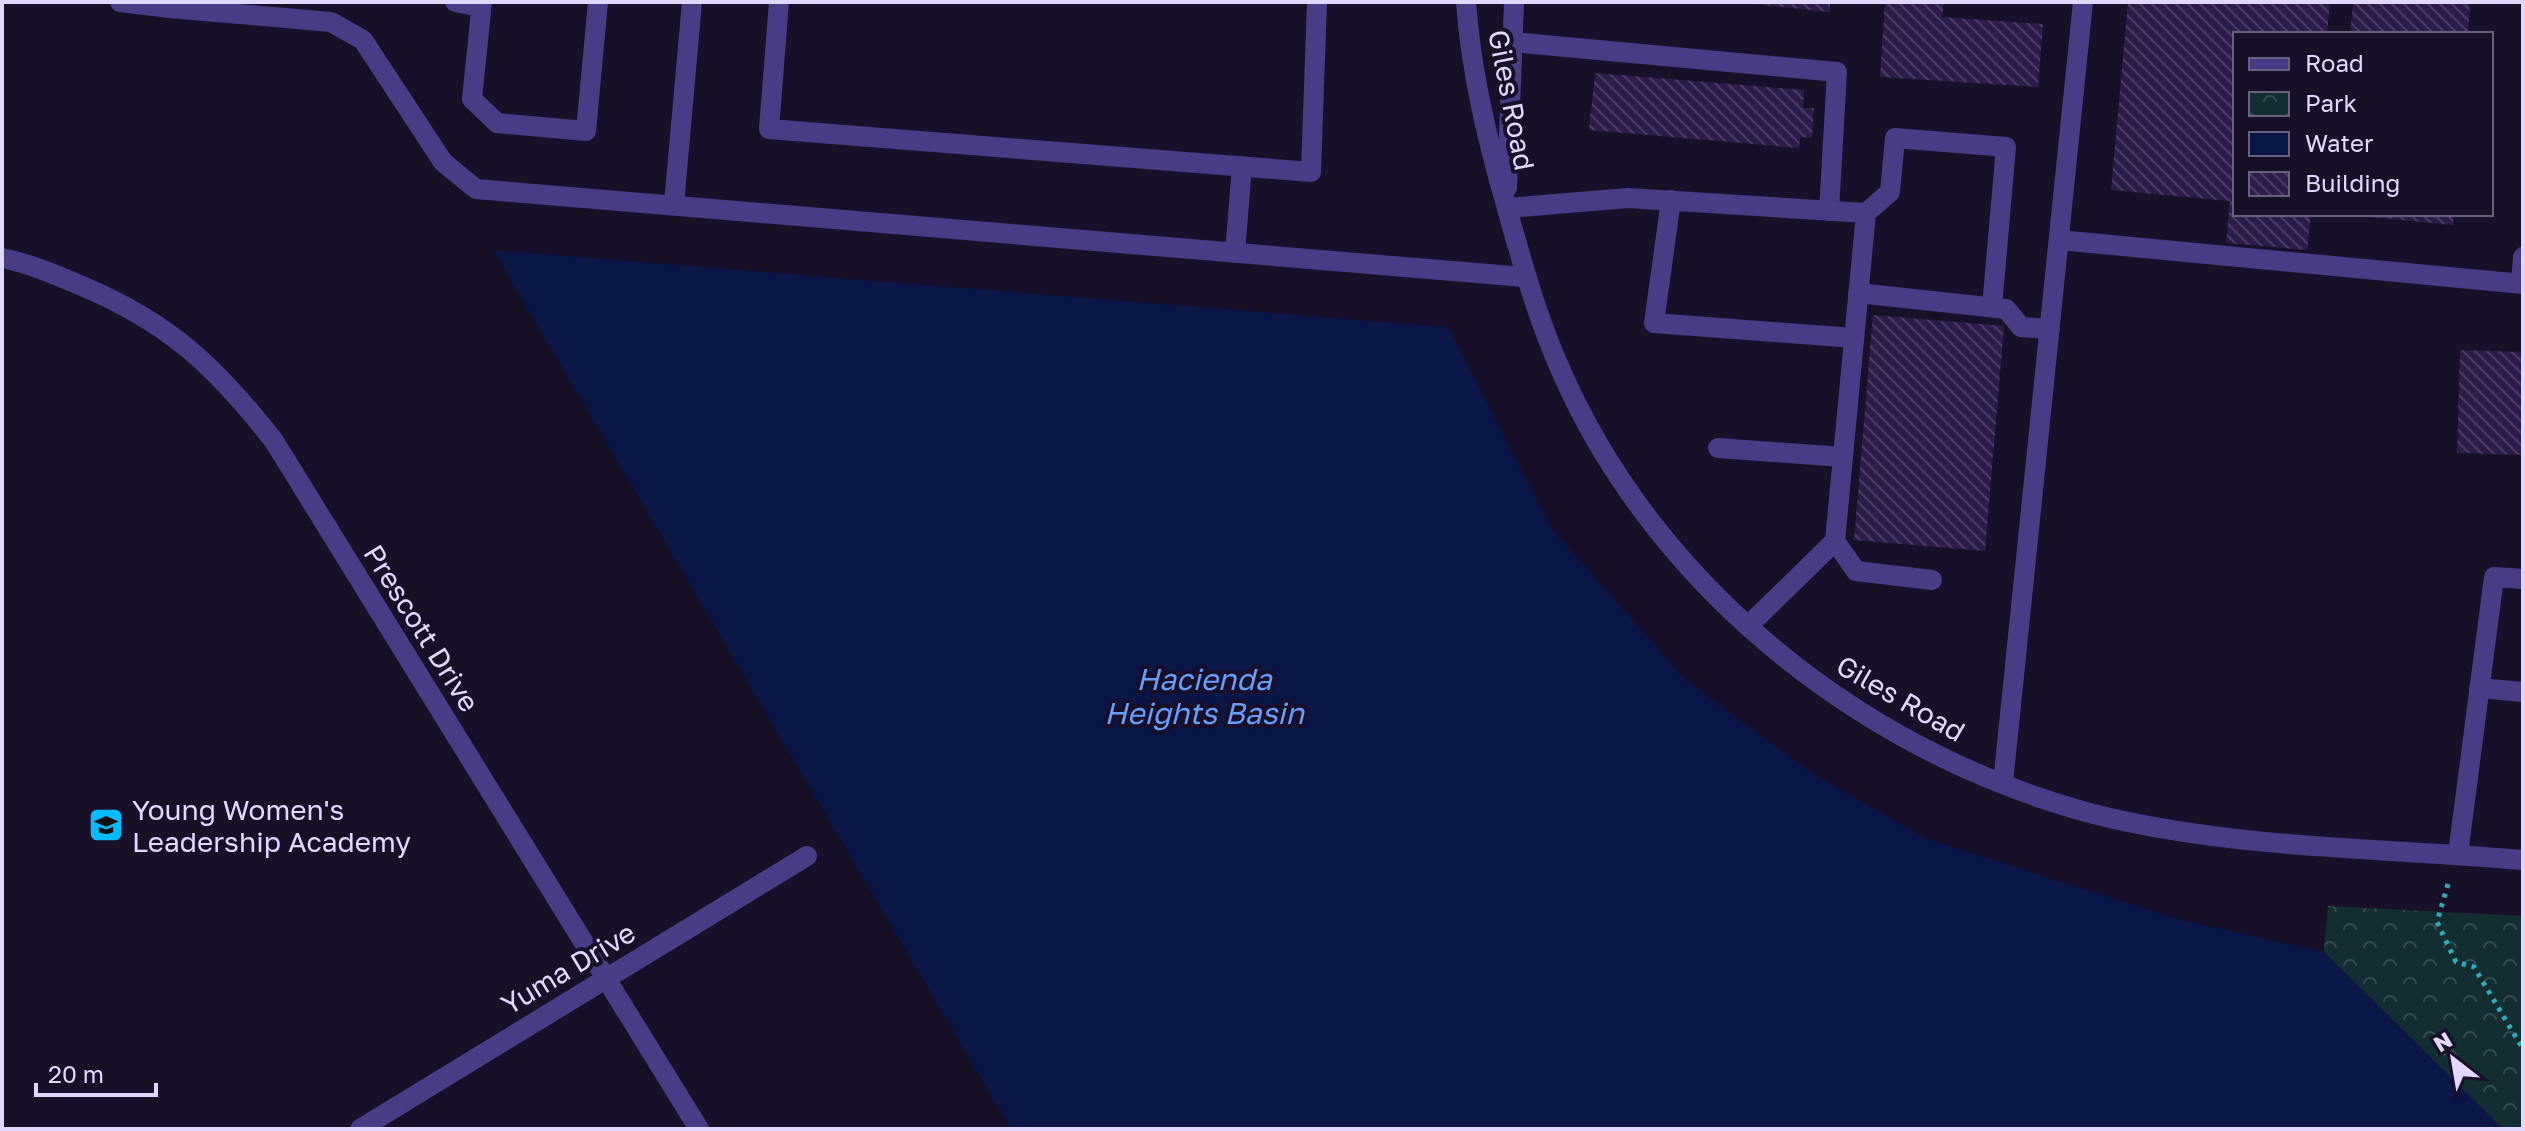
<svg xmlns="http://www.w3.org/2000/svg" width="2525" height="1131" viewBox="0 0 2525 1131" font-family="'Golos Text',sans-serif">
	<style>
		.park { fill: url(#park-crowns) }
		.water { fill: #0a1646 }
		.building { fill: url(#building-back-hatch) }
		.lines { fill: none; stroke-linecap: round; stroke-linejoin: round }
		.path { stroke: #30abba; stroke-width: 5; stroke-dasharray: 4 6; stroke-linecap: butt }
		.minor { stroke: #4a3b87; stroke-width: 20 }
		.labels { text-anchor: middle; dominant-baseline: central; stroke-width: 8; stroke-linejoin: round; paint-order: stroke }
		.street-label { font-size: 28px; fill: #e2d7ff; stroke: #181028 }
		.poi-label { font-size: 28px; fill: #e2d7ff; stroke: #181028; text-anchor: start }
		.water-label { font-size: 30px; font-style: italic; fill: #659eff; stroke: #181028 }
	</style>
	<defs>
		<pattern id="park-crowns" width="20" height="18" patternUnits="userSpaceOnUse" patternTransform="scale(2)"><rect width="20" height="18" fill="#132e32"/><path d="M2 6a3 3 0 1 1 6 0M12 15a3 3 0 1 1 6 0" fill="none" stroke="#354c51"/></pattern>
		<pattern id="building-back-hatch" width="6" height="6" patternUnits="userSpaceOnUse" patternTransform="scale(2)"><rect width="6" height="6" fill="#2c1c49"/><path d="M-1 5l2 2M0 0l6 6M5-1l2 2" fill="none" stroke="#4a3c64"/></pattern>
	</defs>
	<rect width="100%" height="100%" fill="#181028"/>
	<!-- park -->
	<path class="park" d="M2328 906 2523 916V1129H2503L2324 952Z"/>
	<!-- water -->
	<path class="water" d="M493 250 1448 327 1553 530 1686 680 1812 773 1925 838 2178 919 2324 952 2503 1129H1011Z"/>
	<!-- building -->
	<g class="building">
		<path d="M1736 2H1830V12Z"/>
		<path d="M1885 2H1944L1942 17 2043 24 2038 87 1880 77Z"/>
		<path d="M2128 2H2330L2327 34H2235V214H2311L2307 250 2226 243 2230 201 2111 190Z"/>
		<path d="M2353 2H2470L2468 34H2350Z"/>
		<path d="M1595 73 1804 90 1803 108H1814L1812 138 1800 137 1799 148 1589 130Z"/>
		<path d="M2338 214H2454L2453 225Z"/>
		<path d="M1873 315 2004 326 1985 551 1854 540Z"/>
		<path d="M2460 350 2523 352 2522 455 2457 453Z"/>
	</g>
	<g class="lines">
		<!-- path -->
		<path class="path" d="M2448 884 2437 922 2456 962 2474 967 2523 1049"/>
		<!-- minor -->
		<g class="minor">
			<path d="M120 2 170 8V2"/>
			<path d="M455 2 481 7"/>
			<path d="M482 2 472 99 497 123 586 131 598 2"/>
			<path d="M779 2 769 129 1311 172 1317 2"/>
			<path d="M1466 2C1471 72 1487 138 1506 205 1522 262 1537 318 1562 373 1660 595 1876 762 2110 818 2244 849 2387 848 2523 860"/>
			<path d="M170 8 331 22 363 40 443 162 476 189 1524 277"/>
			<path d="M1512 42 1837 72 1829 211"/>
			<path d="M1507 188 1514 2"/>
			<path d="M1671 200 1654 323 1854 338"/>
			<path d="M674 204 692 2"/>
			<path d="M1507 208 1628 198 1866 213"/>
			<path d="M2059 240 2523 284"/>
			<path d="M1235 253 1242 166"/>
			<path d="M2 258C31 264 56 275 82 286 170 323 216 367 274 441L699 1129"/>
			<path d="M2521 283 2523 257"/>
			<path d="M1858 293 2006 309 2021 327 2050 329"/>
			<path d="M1718 448 1843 457"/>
			<path d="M1835 541 1856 571 1932 580"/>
			<path d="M1749 625 1835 541 1866 213 1890 192 1895 138 2006 147 1992 307"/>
			<path d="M2479 688 2523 692"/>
			<path d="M2003 783 2083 2"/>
			<path d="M2458 854 2494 577 2523 579"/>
			<path d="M360 1129 807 856"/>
		</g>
	</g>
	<!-- icons -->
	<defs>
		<g id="school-square" transform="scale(1.8)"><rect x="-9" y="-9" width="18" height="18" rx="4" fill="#03bcfe" stroke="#181028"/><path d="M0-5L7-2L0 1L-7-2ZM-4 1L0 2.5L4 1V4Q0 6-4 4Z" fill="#111"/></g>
	</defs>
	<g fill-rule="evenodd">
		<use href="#school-square" x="106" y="825"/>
	</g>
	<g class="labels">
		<!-- street labels -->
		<g class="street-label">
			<text transform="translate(1512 100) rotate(79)">Giles Road</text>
			<text transform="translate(422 628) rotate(58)">Prescott Drive</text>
			<text transform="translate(1901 698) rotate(30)">Giles Road</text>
			<text transform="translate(568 968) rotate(-31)">Yuma Drive</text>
		</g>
		<!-- poi labels -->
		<g class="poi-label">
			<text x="132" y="809">Young Women's<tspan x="132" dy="32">Leadership Academy</tspan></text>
		</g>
		<!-- water labels -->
		<g class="water-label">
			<text x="1204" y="679">Hacienda<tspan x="1204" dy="34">Heights Basin</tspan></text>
		</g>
	</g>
	<!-- border -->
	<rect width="2525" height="1131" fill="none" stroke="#e2d7ff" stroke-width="8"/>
	<!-- legend -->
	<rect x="2233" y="32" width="260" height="184" fill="#181028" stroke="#69607e" stroke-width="2"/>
	<rect x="2249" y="58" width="40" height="12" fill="#4a3b87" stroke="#69607e" stroke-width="2"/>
	<text x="2305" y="72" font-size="24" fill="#e2d7ff">Road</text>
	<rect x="2249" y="92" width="40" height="24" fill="url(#park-crowns)" stroke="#69607e" stroke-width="2"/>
	<text x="2305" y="112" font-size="24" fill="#e2d7ff">Park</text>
	<rect x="2249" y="132" width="40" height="24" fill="#0a1646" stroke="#69607e" stroke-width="2"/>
	<text x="2305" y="152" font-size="24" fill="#e2d7ff">Water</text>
	<rect x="2249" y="172" width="40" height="24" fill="url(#building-back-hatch)" stroke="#69607e" stroke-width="2"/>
	<text x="2305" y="192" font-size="24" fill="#e2d7ff">Building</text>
	<!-- north arrow -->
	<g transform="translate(2453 1059) rotate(329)" stroke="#181028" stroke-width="6" paint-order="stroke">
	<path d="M0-6L14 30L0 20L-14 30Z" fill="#e2d7ff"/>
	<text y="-12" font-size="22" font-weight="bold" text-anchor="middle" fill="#e2d7ff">N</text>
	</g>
	<!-- scale -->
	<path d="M36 1083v12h120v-12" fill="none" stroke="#e2d7ff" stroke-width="4"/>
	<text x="48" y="1083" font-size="24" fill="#e2d7ff" stroke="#181028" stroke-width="6" paint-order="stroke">20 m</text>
</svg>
